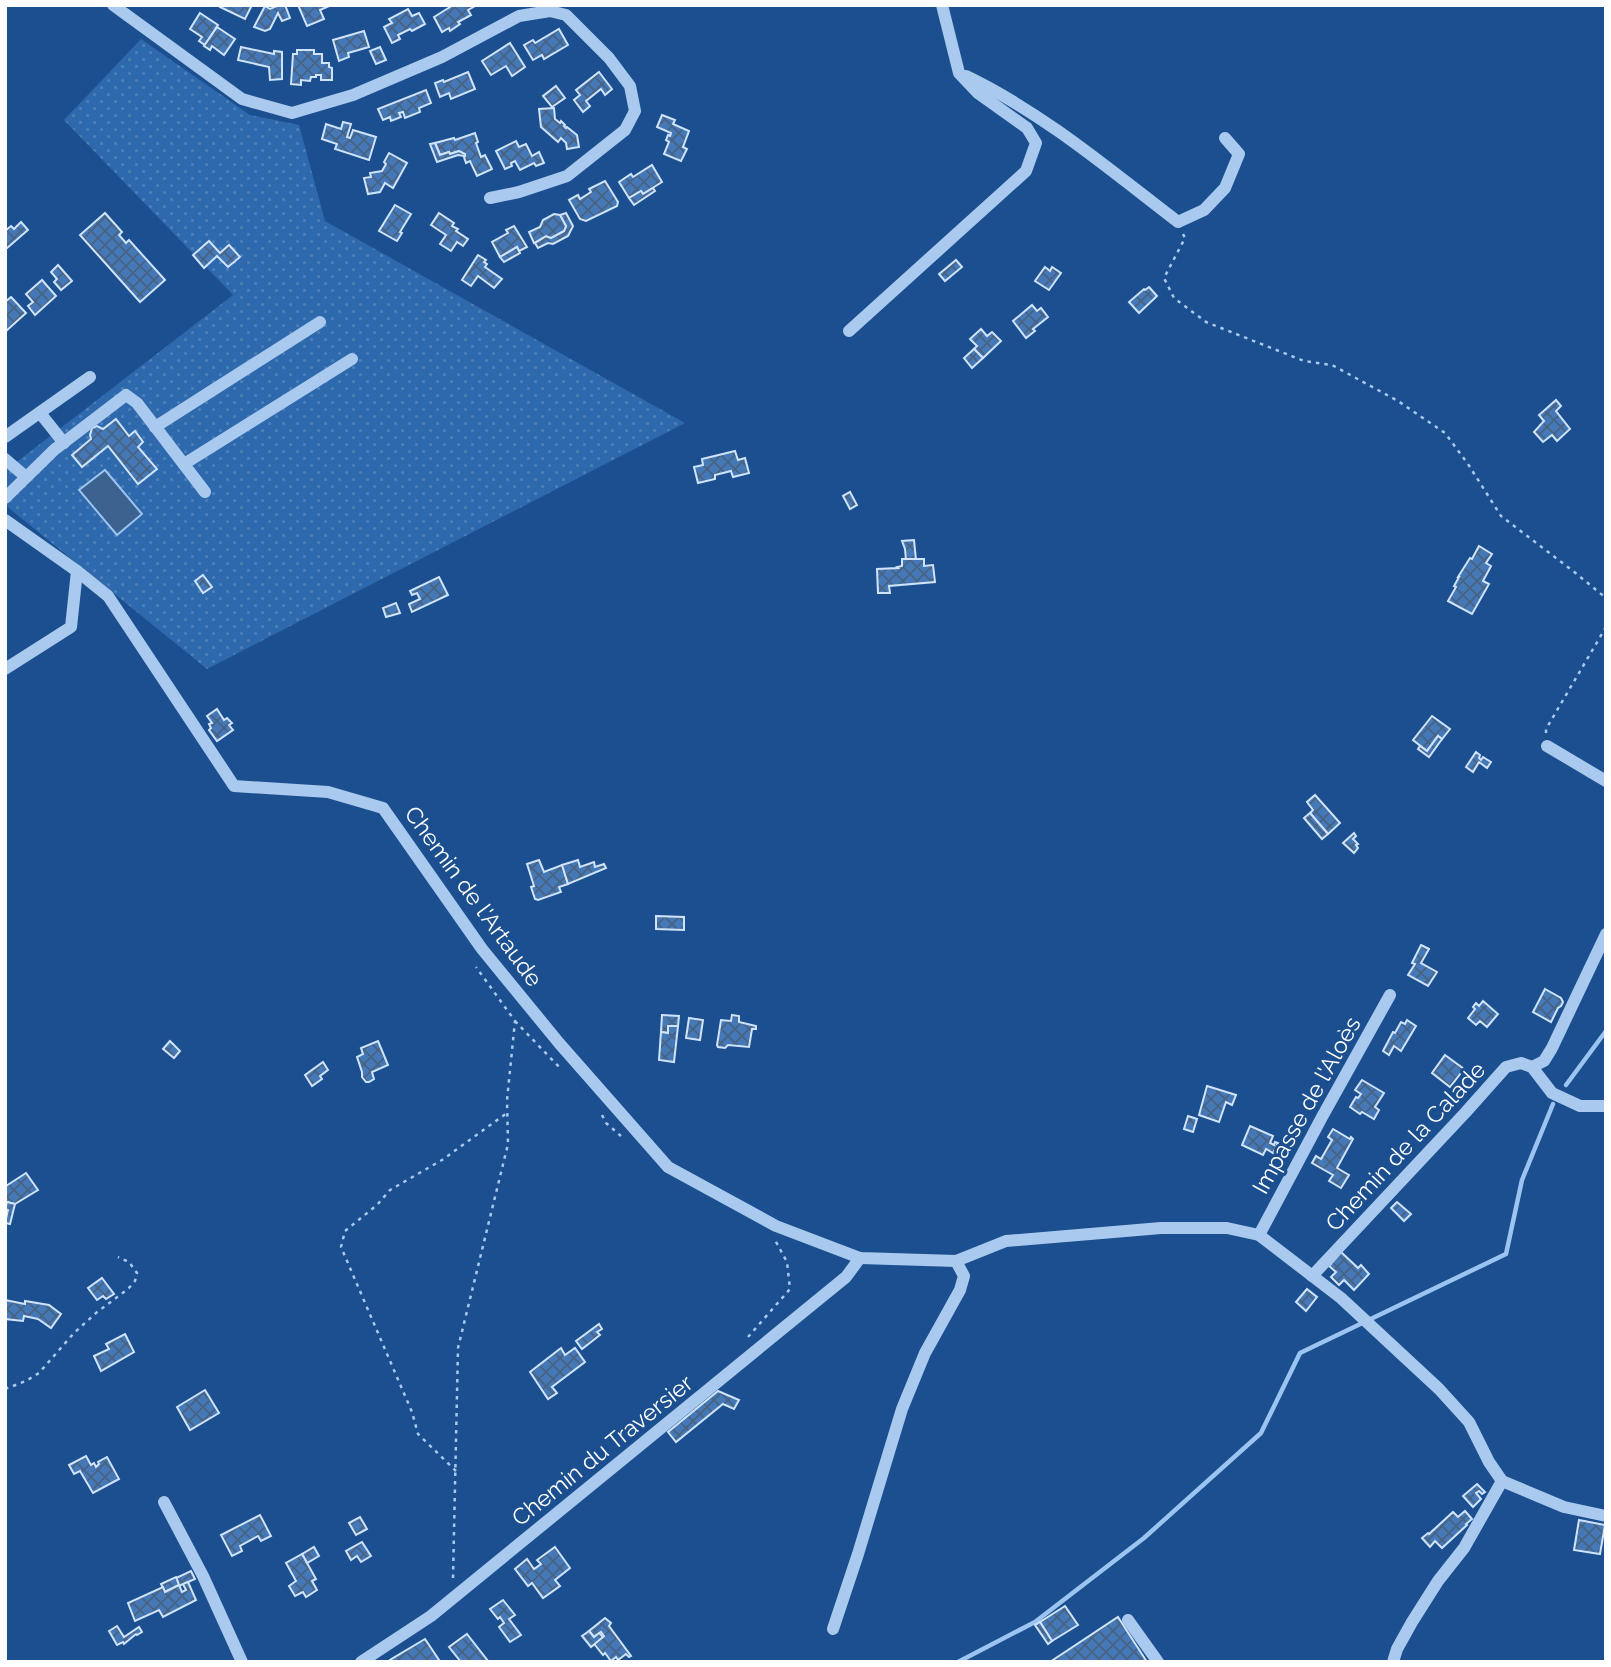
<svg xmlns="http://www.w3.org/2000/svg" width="1611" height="1667" viewBox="0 0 1611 1667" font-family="Raleway,sans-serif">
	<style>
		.park { fill: url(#park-dots) }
		.water { fill: #3c6290; stroke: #9cc4f0; stroke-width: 2 }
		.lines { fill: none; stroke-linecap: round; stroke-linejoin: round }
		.stream { stroke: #9cc4f0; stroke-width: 4.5 }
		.building { fill: url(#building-cross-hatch); stroke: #cfe3fa; stroke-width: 2 }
		.path { stroke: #a9c9ee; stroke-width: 2.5; stroke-dasharray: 3.5 5; stroke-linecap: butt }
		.minor { stroke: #a9c9ee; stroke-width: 12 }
		.labels { text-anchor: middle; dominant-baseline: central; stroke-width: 6; stroke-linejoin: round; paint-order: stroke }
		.street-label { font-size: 23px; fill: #fff; stroke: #1b4f8f }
	</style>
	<defs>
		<pattern id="park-dots" width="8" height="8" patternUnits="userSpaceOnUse" patternTransform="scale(1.75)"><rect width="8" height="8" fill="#2e69ad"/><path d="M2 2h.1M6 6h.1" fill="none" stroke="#4d80b9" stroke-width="1.8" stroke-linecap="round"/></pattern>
		<pattern id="building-cross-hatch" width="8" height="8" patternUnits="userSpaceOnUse" patternTransform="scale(1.75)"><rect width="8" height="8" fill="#4478b7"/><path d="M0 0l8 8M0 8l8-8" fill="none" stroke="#486282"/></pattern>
	</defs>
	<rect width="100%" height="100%" fill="#1b4f8f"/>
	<!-- park -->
	<path class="park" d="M141 39 250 115 299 125 325 221 685 423 207 669 5 505V471L233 295 64 120Z"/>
	<!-- water -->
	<path class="water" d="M105 470 142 514 117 535 79 490Z"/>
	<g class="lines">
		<!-- stream -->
		<g class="stream">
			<path d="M1566 1085 1606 1031"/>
			<path d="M958 1662 1035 1622 1144 1538 1261 1433 1300 1353 1506 1254 1522 1180 1553 1104"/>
		</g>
	</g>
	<!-- building -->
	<g class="building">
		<path d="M221 5H252L245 19 220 7Z"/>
		<path d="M279 5H285L290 18 282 21 278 13 270 29 265 31 254 27 265 6 270 9Z"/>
		<path d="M298 5H329V6L320 10 324 19 307 26Z"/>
		<path d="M449 5H477L468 10 471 15 458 22 460 24 450 31 449 28 442 32 434 17 450 7Z"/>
		<path d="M408 9 412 16 419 13 425 24 412 31 410 29 398 35 400 39 392 43 384 27 392 23 389 19Z"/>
		<path d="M200 13 218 25 205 45 199 41 202 37 190 29Z"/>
		<path d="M217 27 235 39 224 55 212 46 210 50 204 46Z"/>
		<path d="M559 29 568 45 544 59 542 55 533 60 524 45 533 40 535 43Z"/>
		<path d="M364 31 369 47 348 53 349 57 339 61 333 40Z"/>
		<path d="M510 43 525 67 512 76 506 66 491 75 482 61Z"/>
		<path d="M241 47 274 54V51L282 52V79L270 80 269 67 238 60Z"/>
		<path d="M380 47 386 60 376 64 370 51Z"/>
		<path d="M297 50H314V54H322V63H329V67L332 68V80H321V75H316V77H311L310 81 301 80V85L291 84 293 54H297Z"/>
		<path d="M468 72 475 89 451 99 449 93 440 97 435 83 443 80 444 82Z"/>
		<path d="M599 72 612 89 605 95 601 89 586 101 590 106 583 112 574 100 580 95 576 90Z"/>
		<path d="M556 86 565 98 552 107 543 96Z"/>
		<path d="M426 90 431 103 419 108 420 112 405 118 403 112 399 113 401 117 391 121 390 117 383 120 378 109Z"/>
		<path d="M554 108 555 119 560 123 561 121 565 125 564 126 566 128 567 127 577 135 579 147 567 149 566 143 561 138 558 142 541 127 539 109Z"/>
		<path d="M662 115 675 120 673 124 689 131 683 147 687 149 681 161 664 154 669 142 666 140 668 135 670 136 671 133 657 127Z"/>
		<path d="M343 122 351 124 347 137 350 138 353 130 376 137 369 160 335 149 337 144 322 139 326 124 341 129Z"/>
		<path d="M475 133 478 142 476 143 481 157 485 155 492 169 477 176 470 161 466 163 464 157 465 156V154L459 151 450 154 449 152 440 155 435 143 454 138 455 140Z"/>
		<path d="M516 141 519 147 526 144 532 156 539 152 544 163 536 166 534 163 520 170 515 161 511 163 512 166 505 169 496 151Z"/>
		<path d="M435 143 440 155 449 152 450 154 459 151 465 154V156L458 155 437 162 430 144Z"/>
		<path d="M389 153 407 163 393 188 385 183 380 192 368 194 364 178 371 177 370 173 382 171 386 164 384 162Z"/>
		<path d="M652 165 662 182 643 194 641 191 629 198 619 182 631 174 633 177Z"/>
		<path d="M605 181 618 202 617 206 586 221 580 219 569 200 578 195 580 199 591 192 589 189Z"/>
		<path d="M653 188 655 191 634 205 629 198 641 191 643 194Z"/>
		<path d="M395 205 411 214 400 232 402 233 397 241 379 231Z"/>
		<path d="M105 213 122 232 119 235 126 243 129 240 165 280 140 302 80 235Z"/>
		<path d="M439 213 454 223 452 226 458 229 456 231 468 239 463 246 457 242 451 251 440 244 446 235 431 225Z"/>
		<path d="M566 213 573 226 568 236 553 244 548 243 538 248 535 243 546 236 551 238 564 231 566 226 560 215Z"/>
		<path d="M554 214 560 215 566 226 564 231 551 238 546 236 534 243 529 232 540 227 543 220Z"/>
		<path d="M21 222 28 230 6 249 5 231 11 226 14 229Z"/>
		<path d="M514 226 527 247 519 251 517 247 500 257 492 242 508 233 506 230Z"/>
		<path d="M209 241 220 253 229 245 240 257 228 267 217 256 204 268 193 255Z"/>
		<path d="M517 247 520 253 504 262 500 257Z"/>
		<path d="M478 255 486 260 484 262 487 264 485 267 502 279 494 288 478 276 471 286 462 280Z"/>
		<path d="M956 260 962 267 945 281 939 274Z"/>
		<path d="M58 265 72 281 61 290 54 282 57 279 51 272Z"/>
		<path d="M1045 267 1050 271 1052 267 1061 273 1049 290 1035 281Z"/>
		<path d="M42 280 56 296 35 315 28 306 33 302 26 294Z"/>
		<path d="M1149 287 1157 296 1139 313 1129 302 1144 289 1145 290Z"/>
		<path d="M11 297 26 313 5 332V302Z"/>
		<path d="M1032 305 1037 311 1041 308 1048 317 1033 329 1035 331 1026 338 1013 321Z"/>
		<path d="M981 329 987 336 992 332 1001 341 983 358 974 349 977 346 970 339Z"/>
		<path d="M974 349 983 358 972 368 964 358Z"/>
		<path d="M1556 400 1561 406 1556 411 1570 429 1557 441 1552 435 1543 442 1534 432 1544 421 1539 415Z"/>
		<path d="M116 419 129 436 135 431 143 442 138 447 157 469 138 484 108 446 82 467 72 455 91 439 90 435 92 428 97 426 103 429Z"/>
		<path d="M735 451 738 460 745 458 749 473 733 477 731 471 715 475V479L698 483 694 467 703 465 702 459Z"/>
		<path d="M850 492 857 505 850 509 843 496Z"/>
		<path d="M914 540 916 560H906L905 549 902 541Z"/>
		<path d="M1479 546 1492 554 1486 563 1491 566 1483 581 1489 584 1472 614 1448 601 1456 587 1454 586 1459 577H1458L1470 558 1472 559Z"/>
		<path d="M902 559H924V566L933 565 935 582 889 586 890 593H878L877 569 898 568 897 567 902 566Z"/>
		<path d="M203 575 212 587 203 593 195 581Z"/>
		<path d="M439 577 448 595 412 612 409 604 420 599 417 593 412 595 410 591Z"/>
		<path d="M396 603 400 613 386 617 383 608Z"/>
		<path d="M217 709 224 720 227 718 232 723 229 725 233 730 217 741 209 730 211 728 209 724 212 723 207 716Z"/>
		<path d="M1432 716 1450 729 1442 739 1438 736 1427 751 1413 740Z"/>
		<path d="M1438 736 1442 739 1429 757 1418 749 1420 746 1427 751Z"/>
		<path d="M1476 752 1480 755 1479 758 1481 760 1483 757 1491 762 1487 768 1479 762 1473 772 1466 767Z"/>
		<path d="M1315 795 1340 823 1328 834 1310 813 1313 810 1307 802Z"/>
		<path d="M1310 813 1328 834 1322 839 1304 818Z"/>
		<path d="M1354 833 1356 836 1353 839 1358 844 1356 845 1358 848 1354 853 1343 843Z"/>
		<path d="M539 860 544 872 562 865 568 884 559 887 561 892 538 900 535 899 531 887 534 886 527 864Z"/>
		<path d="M578 860 580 867 594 862 595 867 604 864 606 868 568 884 562 865Z"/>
		<path d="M656 916 684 917V930L656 929Z"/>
		<path d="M1421 945 1429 949 1421 963 1437 972 1428 986 1408 975 1415 964 1412 963Z"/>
		<path d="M1545 989 1561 998 1563 1002 1561 1006 1558 1008 1551 1022 1533 1012Z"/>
		<path d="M1483 1001 1498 1014 1487 1027 1480 1021 1476 1025 1468 1018 1475 1009 1473 1007 1476 1003 1479 1006Z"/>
		<path d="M662 1015 679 1016 678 1026H668V1033L661 1032Z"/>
		<path d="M732 1015 739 1016V1022L756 1026V1029H752L749 1047 728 1045 725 1048 718 1047 717 1045 721 1020 731 1021Z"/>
		<path d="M689 1018 703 1020 700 1040 686 1038Z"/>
		<path d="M1407 1020 1416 1026 1401 1051 1394 1046 1389 1055 1383 1051 1393 1032 1395 1033 1401 1022 1405 1024Z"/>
		<path d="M668 1026H678L674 1062 659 1060 661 1032 668 1033Z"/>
		<path d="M170 1041 180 1051 174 1058 163 1049Z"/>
		<path d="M378 1041 388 1065 372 1072 374 1079 369 1082H366L362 1077V1072L357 1057 363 1054 361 1048Z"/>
		<path d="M1445 1055 1464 1069 1450 1087 1432 1073Z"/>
		<path d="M323 1062 328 1070 320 1076 322 1079 312 1086 305 1075Z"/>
		<path d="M1362 1080 1384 1093 1375 1107 1379 1110 1374 1119 1362 1112 1360 1114 1350 1107 1356 1097 1358 1098 1361 1094 1355 1090Z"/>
		<path d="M1207 1086 1236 1095 1232 1105 1226 1102 1219 1122 1199 1115Z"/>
		<path d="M1188 1116 1197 1119 1193 1132 1184 1129Z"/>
		<path d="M1250 1126 1273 1136 1270 1143 1274 1145 1275 1142 1278 1143 1273 1153 1266 1149 1263 1155 1242 1145Z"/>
		<path d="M1333 1129 1350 1139 1351 1137 1353 1139 1337 1168 1349 1175 1341 1188 1329 1181 1333 1175 1312 1163 1316 1156 1321 1159 1332 1140 1328 1137Z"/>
		<path d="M26 1173 38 1190 15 1204 7 1202 5 1207 6 1186Z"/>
		<path d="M7 1202 15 1204 10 1224 5 1223 8 1210 5 1209Z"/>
		<path d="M1397 1202 1411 1214 1404 1221 1391 1208Z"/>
		<path d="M1341 1252 1358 1268 1361 1265 1369 1274 1354 1290 1344 1280 1339 1285 1331 1277 1336 1272 1329 1266Z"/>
		<path d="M102 1278 114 1294 106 1299 103 1296 97 1300 88 1288Z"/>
		<path d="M1307 1289 1317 1297 1306 1311 1296 1302Z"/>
		<path d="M5 1300 25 1304V1301L49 1305 61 1314 51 1328 38 1319 24 1316 23 1321 5 1319Z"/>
		<path d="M599 1324 602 1329 597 1332 600 1335 582 1349 576 1341Z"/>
		<path d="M125 1334 134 1352 101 1371 94 1356 109 1349 106 1344Z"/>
		<path d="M561 1348 565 1355 575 1348 585 1362 552 1387 557 1393 548 1399 530 1372Z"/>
		<path d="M205 1390 219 1413 190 1430 177 1407Z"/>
		<path d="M718 1391 739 1400 734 1409 723 1404 676 1442 668 1432Z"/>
		<path d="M86 1456 91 1465 94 1463 96 1467 99 1464 98 1462 107 1457 119 1479 93 1493 80 1471 74 1474 69 1465Z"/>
		<path d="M1477 1484 1485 1492 1482 1494 1479 1491 1476 1493 1481 1499 1473 1507 1463 1496Z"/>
		<path d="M1465 1511 1472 1519 1466 1524 1467 1525 1442 1548 1435 1541 1430 1547 1422 1538 1428 1533 1429 1534 1453 1512 1458 1517Z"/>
		<path d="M260 1515 271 1536 261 1541 258 1536 240 1546 242 1551 232 1556 221 1535Z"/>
		<path d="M360 1517 367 1529 356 1535 349 1523Z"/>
		<path d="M1579 1520 1605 1525 1600 1554 1574 1550Z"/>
		<path d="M362 1542 371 1556 361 1562 357 1556 351 1560 346 1551Z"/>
		<path d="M314 1547 319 1556 307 1563 302 1554Z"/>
		<path d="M555 1547 570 1568 555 1580 560 1586 543 1598 532 1583 528 1586 515 1569 527 1559 534 1569 541 1564 537 1560Z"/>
		<path d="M302 1554 316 1579 312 1581 317 1590 306 1597 303 1592 295 1596 289 1586 296 1581 286 1563Z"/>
		<path d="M191 1571 195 1579 179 1586 176 1578Z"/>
		<path d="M176 1577 179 1585 165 1592 161 1584Z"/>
		<path d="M188 1582 196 1600 163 1617 159 1610 135 1621 128 1603 163 1587 165 1592 179 1585 182 1592 186 1590 183 1584Z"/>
		<path d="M503 1600 515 1615 509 1619 521 1635 510 1642 499 1627 504 1623 500 1617 498 1619 490 1609Z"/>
		<path d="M1065 1606 1078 1625 1052 1641 1040 1622Z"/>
		<path d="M1118 1617 1147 1662H1050Z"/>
		<path d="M605 1618 611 1623 609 1626 631 1656 629 1657 626 1654 618 1660 616 1657 611 1661 605 1653 603 1655 595 1645V1643L604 1636 601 1632 594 1637 589 1631Z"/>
		<path d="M1040 1622 1052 1641 1048 1644 1035 1625Z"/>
		<path d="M117 1626 124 1637 139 1627 142 1632 137 1635 136 1634 124 1644 123 1642 117 1645 109 1631Z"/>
		<path d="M589 1631 594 1637 599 1633 603 1637 591 1647 582 1636Z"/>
		<path d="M467 1634 488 1661 487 1662H461L449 1647Z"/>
		<path d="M425 1639 439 1660 436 1662H391L390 1660Z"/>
	</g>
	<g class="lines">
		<!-- path -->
		<g class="path">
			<path d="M1183 234 1185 238 1164 278 1174 298 1206 322 1304 361 1332 365 1398 401 1445 433 1468 464 1501 516 1573 571 1606 598"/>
			<path d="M1546 733V729L1606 627"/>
			<path d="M515 1021 561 1069"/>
			<path d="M602 1115 606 1123 621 1136"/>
			<path d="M748 1337 790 1289 787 1262 775 1240"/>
			<path d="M5 1389 26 1381 39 1373 74 1333 96 1313 128 1289 135 1281 137 1273 129 1262 118 1257"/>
			<path d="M456 1471 418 1434 412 1412 341 1247 345 1231 377 1205 390 1190 442 1160 507 1113"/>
			<path d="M453 1578 458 1348 508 1144 507 1100 515 1021 476 967"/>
		</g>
		<!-- minor -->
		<g class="minor">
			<path d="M113 5 242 99 292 113 353 95 442 57 519 16 550 11 566 15 609 58 630 86 635 111 625 130 567 176 519 192 490 198"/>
			<path d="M966 76C1043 113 1110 170 1178 222L1204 210 1225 188 1239 154 1225 138"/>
			<path d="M849 331 1026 171 1036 143 1027 128 978 93 959 73 942 5"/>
			<path d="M40 413 64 443"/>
			<path d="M155 427 320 322"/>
			<path d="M5 437 90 377"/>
			<path d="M5 459 26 477"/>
			<path d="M184 464 352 359"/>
			<path d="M5 498 54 450 126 395 137 403 205 492"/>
			<path d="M5 520 77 571 108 596 234 786 328 792 383 808 482 949 559 1043 668 1167 776 1226 860 1258 956 1261 1006 1241 1161 1228H1227L1259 1235 1341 1298 1439 1389 1469 1422 1489 1462 1502 1481 1564 1507 1606 1516"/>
			<path d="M5 669 71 627 77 571"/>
			<path d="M1547 746 1606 781"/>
			<path d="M1532 1067 1544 1061 1552 1048 1606 934"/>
			<path d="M1259 1235 1322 1117 1390 995"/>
			<path d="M1312 1276 1465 1113 1506 1067 1521 1063 1532 1067 1552 1093 1580 1106H1606"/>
			<path d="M164 1502 203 1576 242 1662"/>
			<path d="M1128 1620 1158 1662"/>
			<path d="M833 1629 858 1554 902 1409 925 1353 960 1290 964 1276 956 1261"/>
			<path d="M361 1662 431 1616 846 1277 860 1258"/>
			<path d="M1393 1662 1397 1649 1412 1622 1438 1581 1464 1548 1502 1481"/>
		</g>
	</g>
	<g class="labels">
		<!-- street labels -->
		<g class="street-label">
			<text transform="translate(474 896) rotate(54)">Chemin de l'Artaude</text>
			<text transform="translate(1306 1105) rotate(-61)">Impasse de l'Aloès</text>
			<text transform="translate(1405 1146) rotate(-47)">Chemin de la Calade</text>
			<text transform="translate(602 1450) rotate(-39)">Chemin du Traversier</text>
		</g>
	</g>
	<!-- border -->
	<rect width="1611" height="1667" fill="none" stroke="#ffffff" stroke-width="14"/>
</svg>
